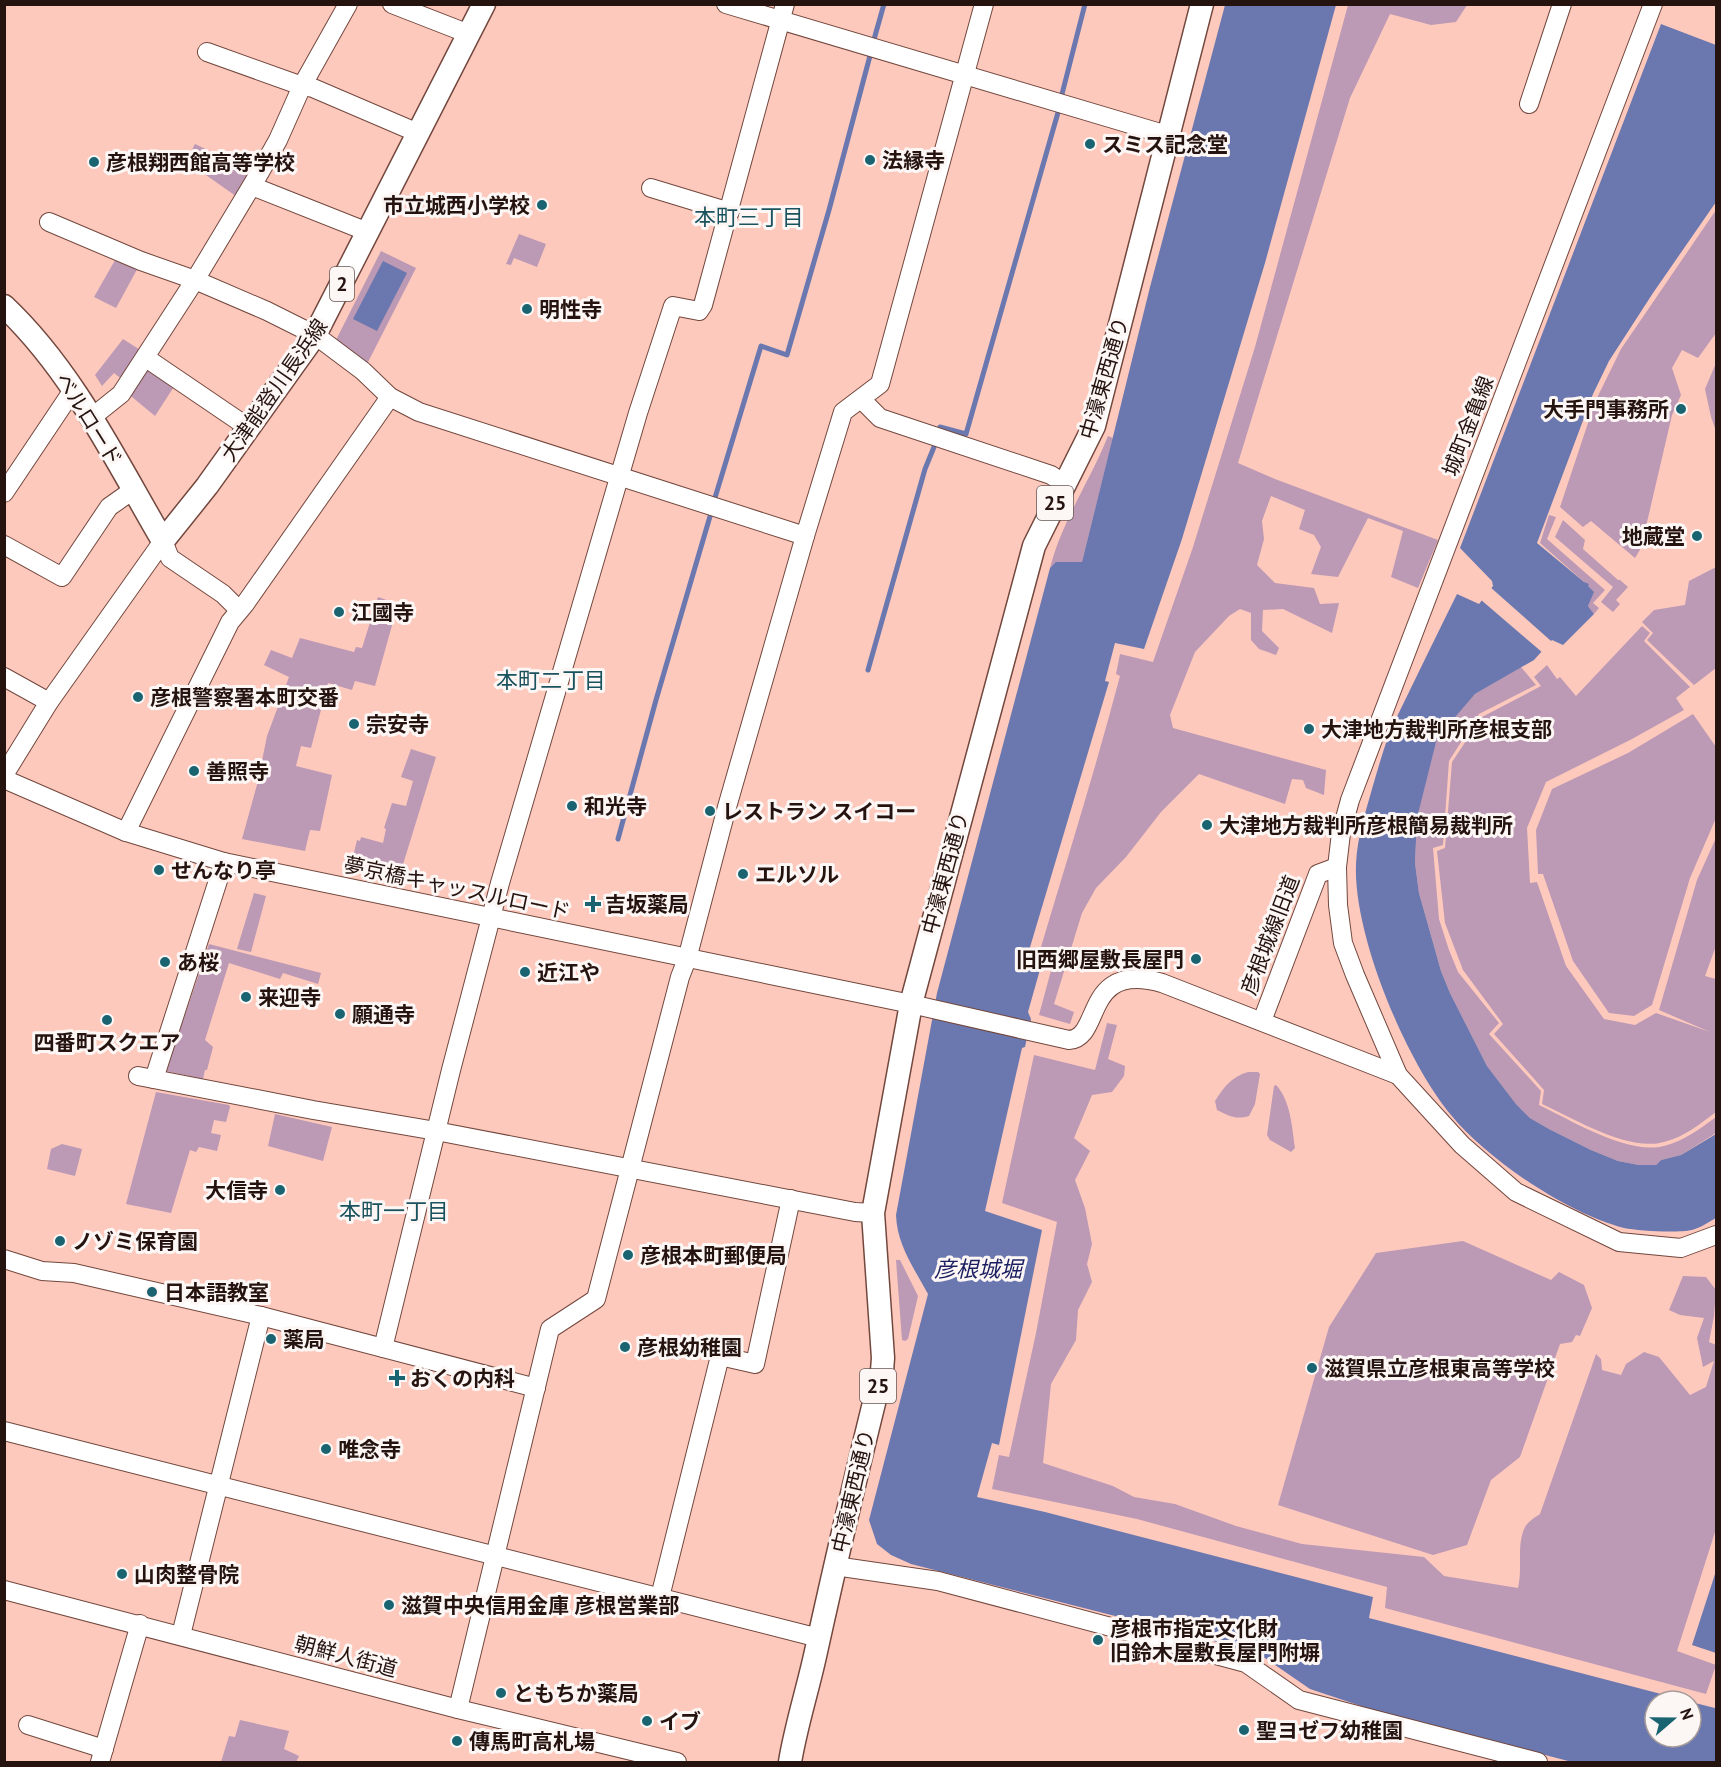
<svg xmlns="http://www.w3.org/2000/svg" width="1721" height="1767" viewBox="0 0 1721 1767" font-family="'PT Sans','Noto Sans JP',sans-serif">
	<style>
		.green { fill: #bc99b4 }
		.water { fill: #6b78af }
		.pier { fill: #fec9bd }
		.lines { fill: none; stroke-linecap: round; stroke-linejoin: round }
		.stream { stroke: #6b78af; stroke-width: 5 }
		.minor-casing { stroke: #72473d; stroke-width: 20 }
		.major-casing { stroke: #72473d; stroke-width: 25 }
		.minor { stroke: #fff; stroke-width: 18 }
		.major { stroke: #fff; stroke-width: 22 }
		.poi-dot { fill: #1a6371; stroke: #fcf6f5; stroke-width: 2 }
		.labels { text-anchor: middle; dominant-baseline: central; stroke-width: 6; stroke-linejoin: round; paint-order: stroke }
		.shield { fill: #fcf6f5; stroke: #665754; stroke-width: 1.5 }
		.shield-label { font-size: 20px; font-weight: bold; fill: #25130f }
		.poi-label { font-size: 21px; font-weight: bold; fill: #25130f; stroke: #fcf6f5; text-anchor: start }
		.street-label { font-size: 21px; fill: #25130f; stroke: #fcf6f5 }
		.neighbourhood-label { font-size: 22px; fill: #1a525e; stroke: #fcf6f5 }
		.water-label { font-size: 22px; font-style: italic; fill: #1a1e61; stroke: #fcf6f5 }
	</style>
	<rect width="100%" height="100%" fill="#fec9bd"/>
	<!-- green -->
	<g class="green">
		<path d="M1348 5H1467L1456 22 1431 25 1390 14 1350 98 1238 463 1275 479 1438 540 1418 588 1391 577 1403 531 1368 518 1338 577 1311 574 1321 547 1314 535 1299 529 1305 510 1271 496 1262 521 1264 539 1257 565 1275 583 1314 588 1320 604 1339 603 1332 633 1283 609 1263 610 1262 631 1279 648 1276 655 1259 649 1251 640V613L1240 609 1229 616 1195 652 1170 715 1173 728 1326 770 1324 795 1306 788 1303 780 1292 779 1285 804 1199 774 1161 812 1126 857 1096 888 1082 913 1054 1004 1074 1012 1070 1024 1039 1015 1056 952 1041 947C1068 857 1096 767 1120 676L1116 674 1120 654 1153 662 1193 547 1255 347Z"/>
		<path d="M195 144 254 172 240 199 186 161Z"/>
		<path d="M1716 210V333L1698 358 1682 350 1672 368 1681 395 1672 415 1641 548 1635 558 1591 521 1583 527 1560 507 1595 402 1621 349Z"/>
		<path d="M519 234 546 244 537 267 514 258 511 265 506 264Z"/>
		<path d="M381 251 416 268 366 366 336 340Z"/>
		<path d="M118 255 140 264 116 308 94 297Z"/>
		<path d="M123 339 145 353 124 381 114 373 102 386 95 375Z"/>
		<path d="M146 362 177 382 155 416 126 392Z"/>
		<path d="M1716 363V431L1711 417 1705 389Z"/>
		<path d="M1108 436 1113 438 1082 562H1057L1050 568C1062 521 1090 481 1108 436Z"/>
		<path d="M1549 515 1556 517 1547 539 1605 590 1593 603 1599 608 1594 614 1588 606 1592 595 1584 582 1540 543Z"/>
		<path d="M1563 520 1585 540 1583 549 1618 580H1620L1628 587 1616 600 1620 604 1613 612 1601 602 1613 587 1555 537Z"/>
		<path d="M1716 567V668L1694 685 1647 640 1653 633 1642 622 1654 610 1685 605 1689 581Z"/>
		<path d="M378 597 398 604 375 686 355 681 352 690 328 683 311 748 301 746 296 766 332 775 320 831 310 830 305 851 242 839 258 781 267 736 289 677 264 665 271 650 292 658 300 638 354 652 356 647 362 648Z"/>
		<path d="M1642 626 1650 633 1644 641 1690 687 1676 698 1684 710 1632 739 1546 782 1527 828 1530 883 1537 882 1566 966 1604 1019 1635 1025 1656 1013 1710 1032 1659 1010 1697 880 1716 838V946L1705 976 1716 979V1081L1715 1089 1716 1090V1112C1700 1124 1684 1137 1664 1142 1628 1152 1575 1119 1542 1104L1544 1090 1494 1034 1503 1024 1463 970 1445 923 1437 851 1445 848 1452 762 1482 717 1541 686 1534 677 1547 665 1557 679 1560 677 1576 696Z"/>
		<path d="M1521 667 1536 685 1479 714 1449 761 1443 845 1433 848 1439 919 1449 950 1458 972 1499 1023 1489 1034 1541 1091 1539 1105C1573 1121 1627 1155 1664 1146 1684 1141 1701 1128 1716 1117V1133L1681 1155 1661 1160 1656 1165H1639L1618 1161 1591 1150 1549 1129 1530 1118 1516 1104 1487 1066 1450 993 1441 971 1419 893 1415 863 1417 818 1426 774 1437 738 1458 712 1475 694Z"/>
		<path d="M1693 714 1716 747V818L1690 878 1652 1005 1634 1016 1609 1013 1573 961 1543 874H1538L1536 830 1552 789 1628 753Z"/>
		<path d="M411 749 436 757 401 871 352 861 357 840 360 841 361 837 383 843 386 829 384 828 392 803 406 806 413 781 401 777Z"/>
		<path d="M254 893 266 896 251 952 237 949Z"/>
		<path d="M209 944 321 973 318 984 283 973 280 979 229 963 205 1040 213 1047 207 1070H205L203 1079 166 1071Z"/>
		<path d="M1107 1023 1117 1025 1108 1059 1125 1066 1124 1076 1112 1092 1092 1095 1074 1138 1090 1151 1075 1180 1085 1208 1092 1244 1087 1264 1092 1282 1078 1310 1076 1340 1051 1384 1043 1463 1113 1486 1134 1497 1175 1504 1236 1526 1302 1544 1424 1557 1444 1576 1518 1588C1523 1567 1516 1546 1525 1527 1528 1522 1535 1517 1540 1514L1596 1354 1601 1359 1602 1370 1621 1375 1626 1364 1644 1352 1659 1357 1690 1395 1706 1387 1714 1361 1703 1367 1697 1338 1704 1318 1680 1315 1669 1310 1683 1276 1706 1277 1716 1290 1714 1316 1709 1342 1716 1345V1529L1677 1651 1716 1665 1706 1694 1385 1608 1387 1587 1137 1519 992 1489 999 1455 1009 1457 1036 1333 1057 1222 1002 1203 1034 1055 1095 1070Z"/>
		<path d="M1248 1072H1258L1260 1074 1255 1104 1249 1116C1236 1120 1229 1116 1217 1110L1215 1101C1224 1087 1231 1077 1248 1072Z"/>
		<path d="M1276 1085C1291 1101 1292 1128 1295 1148L1291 1152 1270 1140 1267 1135 1274 1086Z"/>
		<path d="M156 1092 229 1105 230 1107 226 1122 214 1120 211 1133 221 1135 217 1151 199 1147 196 1152 190 1150 171 1213 126 1204Z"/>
		<path d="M275 1114 332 1127 323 1161 268 1146Z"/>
		<path d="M62 1144 82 1149 75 1176 47 1169 51 1149Z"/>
		<path d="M1463 1241 1551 1280 1559 1272 1584 1285 1592 1308 1580 1336 1576 1335 1572 1342 1560 1344 1520 1457 1491 1480 1467 1545 1433 1555 1278 1505 1329 1327 1376 1253Z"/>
		<path d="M896 1260H900L918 1296 908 1339 905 1341 902 1340Z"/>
		<path d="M240 1720 289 1731 284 1749 299 1756 296 1762H221L229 1736 235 1737Z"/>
	</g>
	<!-- water -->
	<g class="water">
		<path d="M1225 5H1336L1265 263 1182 539 1144 649 1115 643 1105 681 1109 682 1028 954 1043 959 1028 1012 1031 1019 1025 1047 1022 1048 985 1211 1042 1230 999 1445 992 1443 977 1497 1045 1512 1373 1597 1369 1618 1688 1701H1655V1737H1691V1702L1715 1708 1716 1703V1762H1572L1370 1709 1310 1689 1265 1658 1225 1644 911 1564 891 1555 877 1544 869 1520 928 1294C914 1268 897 1245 896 1215L937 993 1050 568 1056 562H1082L1150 287Z"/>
		<path d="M1661 24 1716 45V202L1653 293 1609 361 1593 394 1537 543 1584 582 1589 584 1588 586 1594 592 1588 606 1594 614 1563 645 1552 640 1534 660 1475 694 1437 738 1417 818 1415 863 1419 893 1441 971 1450 993 1487 1066 1516 1104 1530 1118 1549 1129 1591 1150 1618 1161 1639 1165H1656L1661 1160 1681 1155 1716 1134V1218C1709 1222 1700 1228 1692 1230 1678 1233 1638 1231 1624 1228 1568 1214 1488 1160 1451 1115 1406 1061 1353 935 1356 864 1357 838 1365 814 1372 789 1377 772 1382 754 1388 737 1394 721 1402 707 1409 692 1425 659 1441 626 1457 594L1479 604 1493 586 1492 581 1460 548Z"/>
		<path d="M383 261 407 273 377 331 353 319Z"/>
		<path d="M1716 1571V1653L1692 1645Z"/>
	</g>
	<!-- pier -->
	<path class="pier" d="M1489 586 1551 641 1558 644H1557L1553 643 1543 653 1480 599Z"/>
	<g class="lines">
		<!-- stream -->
		<g class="stream">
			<path d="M873 43 884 4"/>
			<path d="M1061 98 1085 4"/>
			<path d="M940 427 966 434 1059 109"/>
			<path d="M714 501 761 346 787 355 829 210 871 52"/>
			<path d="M868 670 925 469 934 447"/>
			<path d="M618 839 656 700 711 513"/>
		</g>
		<!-- minor casing -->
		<g class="minor-casing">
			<g id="minor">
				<path d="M392 4 469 34"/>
				<path d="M726 4 1167 135"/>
				<path d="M1653 4 1350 800 1341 833 1337 867 1338 905 1343 943 1355 975 1398 1075 1462 1145 1516 1192 1619 1242 1681 1248 1716 1235"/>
				<path d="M207 52 302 86 313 88 418 133"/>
				<path d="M1529 104 1562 4"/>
				<path d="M252 186 368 232"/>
				<path d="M651 188 730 212"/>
				<path d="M49 222 141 261 195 280 267 311 315 335 363 371 390 397 419 412 805 536"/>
				<path d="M146 358 249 428"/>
				<path d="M861 399 880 418 1051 475 1066 485"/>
				<path d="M91 418 121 394 195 280 260 172 278 140 302 86 348 4"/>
				<path d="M4 493 73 390"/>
				<path d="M4 545 62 577 109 507 133 490"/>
				<path d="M4 677 49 702"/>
				<path d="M4 775 49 702 163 541 170 558 223 594 239 610"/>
				<path d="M4 779 126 832 224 862 911 1004 1069 1040C1103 1038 1082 961 1162 983L1398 1075"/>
				<path d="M126 832 230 622 245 604 390 397"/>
				<path d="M1262 1021 1318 874 1337 867"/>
				<path d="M138 1076 313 1110 436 1131 855 1212 873 1213"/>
				<path d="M154 1079 224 862"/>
				<path d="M4 1259 42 1271 74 1273 261 1316 536 1388"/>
				<path d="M383 1348 451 1070 500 883 638 413 673 306 699 311 703 305 785 4"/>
				<path d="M4 1431 819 1638"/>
				<path d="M835 1566 938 1581 1246 1663 1299 1700 1538 1762"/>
				<path d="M4 1590 458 1709 677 1762"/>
				<path d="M660 1597 720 1356 755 1364 791 1199"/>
				<path d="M181 1635 261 1316"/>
				<path d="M458 1709 550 1329 596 1299 680 977 687 959 727 807 805 536 843 412 880 384 984 4"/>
				<path d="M28 1725 104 1749"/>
				<path d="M100 1762 140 1624"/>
			</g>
		</g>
		<!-- major casing -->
		<g class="major-casing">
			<g id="major">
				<path d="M4 306C73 371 116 461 163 541L207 486 315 335 484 4"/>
				<path d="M790 1762C796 1726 807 1692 815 1656 836 1561 858 1466 882 1371L883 1358 873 1213 911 1004 1034 546 1094 426 1202 4"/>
			</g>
		</g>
		<!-- minor -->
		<use href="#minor" class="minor"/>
		<!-- major -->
		<use href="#major" class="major"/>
	</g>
	<!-- markers -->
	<g class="poi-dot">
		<circle cx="1090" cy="144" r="6"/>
		<circle cx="870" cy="160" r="6"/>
		<circle cx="94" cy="162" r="6"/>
		<circle cx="542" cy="205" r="6"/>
		<circle cx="527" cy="309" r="6"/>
		<circle cx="1681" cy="409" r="6"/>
		<circle cx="1697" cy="536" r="6"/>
		<circle cx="339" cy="612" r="6"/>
		<circle cx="138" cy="697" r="6"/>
		<circle cx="354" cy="724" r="6"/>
		<circle cx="1309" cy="729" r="6"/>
		<circle cx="194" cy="771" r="6"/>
		<circle cx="572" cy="806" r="6"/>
		<circle cx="710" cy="811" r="6"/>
		<circle cx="1207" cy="825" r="6"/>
		<circle cx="159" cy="870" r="6"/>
		<circle cx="743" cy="874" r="6"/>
		<path d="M590 895h6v6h6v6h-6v6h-6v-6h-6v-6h6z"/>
		<circle cx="1196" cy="959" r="6"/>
		<circle cx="165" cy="962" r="6"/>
		<circle cx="525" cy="972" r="6"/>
		<circle cx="246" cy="997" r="6"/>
		<circle cx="340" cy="1014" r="6"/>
		<circle cx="107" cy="1020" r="6"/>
		<circle cx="280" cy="1190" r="6"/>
		<circle cx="60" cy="1241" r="6"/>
		<circle cx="628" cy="1255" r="6"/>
		<circle cx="152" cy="1292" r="6"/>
		<circle cx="271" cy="1339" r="6"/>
		<circle cx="625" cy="1347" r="6"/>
		<circle cx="1312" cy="1368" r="6"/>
		<path d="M394 1369h6v6h6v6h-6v6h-6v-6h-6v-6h6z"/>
		<circle cx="326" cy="1449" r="6"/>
		<circle cx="122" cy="1574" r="6"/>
		<circle cx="389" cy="1605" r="6"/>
		<circle cx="1098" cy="1640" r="6"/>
		<circle cx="501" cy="1693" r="6"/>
		<circle cx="647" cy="1721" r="6"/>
		<circle cx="1244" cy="1730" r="6"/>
		<circle cx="457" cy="1741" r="6"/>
	</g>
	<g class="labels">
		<!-- shield labels -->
		<g class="shield">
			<rect x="330" y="267" width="24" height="34" rx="4.5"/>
			<rect x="1037" y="486" width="36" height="34" rx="4.5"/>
			<rect x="860" y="1369" width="36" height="34" rx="4.5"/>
		</g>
		<g class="shield-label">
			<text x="342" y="284">2</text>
			<text x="1055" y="503">25</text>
			<text x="878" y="1386">25</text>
		</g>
		<!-- poi labels -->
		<g class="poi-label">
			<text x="1102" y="144">スミス記念堂</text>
			<text x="882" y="160">法縁寺</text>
			<text x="106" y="162">彦根翔西館高等学校</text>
			<text x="530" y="205" text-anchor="end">市立城西小学校</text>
			<text x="539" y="309">明性寺</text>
			<text x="1669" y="409" text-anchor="end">大手門事務所</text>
			<text x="1685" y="536" text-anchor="end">地蔵堂</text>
			<text x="351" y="612">江國寺</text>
			<text x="150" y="697">彦根警察署本町交番</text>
			<text x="366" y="724">宗安寺</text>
			<text x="1321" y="729">大津地方裁判所彦根支部</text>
			<text x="206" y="771">善照寺</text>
			<text x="584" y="806">和光寺</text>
			<text x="722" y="811">レストラン スイコー</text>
			<text x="1219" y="825">大津地方裁判所彦根簡易裁判所</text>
			<text x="171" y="870">せんなり亭</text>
			<text x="755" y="874">エルソル</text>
			<text x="605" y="904">吉坂薬局</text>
			<text x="1184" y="959" text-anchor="end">旧西郷屋敷長屋門</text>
			<text x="177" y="962">あ桜</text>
			<text x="537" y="972">近江や</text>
			<text x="258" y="997">来迎寺</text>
			<text x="352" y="1014">願通寺</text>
			<text x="107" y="1042" text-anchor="middle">四番町スクエア</text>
			<text x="268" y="1190" text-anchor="end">大信寺</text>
			<text x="72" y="1241">ノゾミ保育園</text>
			<text x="640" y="1255">彦根本町郵便局</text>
			<text x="164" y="1292">日本語教室</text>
			<text x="283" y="1339">薬局</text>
			<text x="637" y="1347">彦根幼稚園</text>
			<text x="1324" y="1368">滋賀県立彦根東高等学校</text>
			<text x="410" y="1378">おくの内科</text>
			<text x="338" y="1449">唯念寺</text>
			<text x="134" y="1574">山肉整骨院</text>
			<text x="401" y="1605">滋賀中央信用金庫 彦根営業部</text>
			<text x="1110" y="1628">彦根市指定文化財<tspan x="1110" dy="24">旧鈴木屋敷長屋門附塀</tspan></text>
			<text x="513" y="1693">ともちか薬局</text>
			<text x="659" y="1721">イブ</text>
			<text x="1256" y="1730">聖ヨゼフ幼稚園</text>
			<text x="469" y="1741">傳馬町高札場</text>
		</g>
		<!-- street labels -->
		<g class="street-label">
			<text transform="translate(1104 378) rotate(-74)">中濠東西通り</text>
			<text transform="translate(274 390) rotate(-55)">大津能登川長浜線</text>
			<text transform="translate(89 419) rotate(58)">ベルロード</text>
			<text transform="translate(1468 426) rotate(-69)">城町金亀線</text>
			<text transform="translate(945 873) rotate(-75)">中濠東西通り</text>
			<text transform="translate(457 888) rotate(12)">夢京橋キャッスルロード</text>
			<text transform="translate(1270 935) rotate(-69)">彦根城線旧道</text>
			<text transform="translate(853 1491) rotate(-77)">中濠東西通り</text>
			<text transform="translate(346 1656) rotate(15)">朝鮮人街道</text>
		</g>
		<!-- neighbourhood labels -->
		<g class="neighbourhood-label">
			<text x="749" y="217">本町三丁目</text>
			<text x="551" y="680">本町二丁目</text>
			<text x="394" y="1211">本町一丁目</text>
		</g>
		<!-- water labels -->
		<g class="water-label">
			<text x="978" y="1269">彦根城堀</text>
		</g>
	</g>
	<!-- border -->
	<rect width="1721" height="1767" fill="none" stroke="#25130f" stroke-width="12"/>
	<!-- north arrow -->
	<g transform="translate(1673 1719) rotate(70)"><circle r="28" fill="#fcf6f5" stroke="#a69b99" stroke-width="1.5"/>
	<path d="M0-4.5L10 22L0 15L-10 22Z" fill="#1a6371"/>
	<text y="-9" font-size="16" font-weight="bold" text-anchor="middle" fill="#25130f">N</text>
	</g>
</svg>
